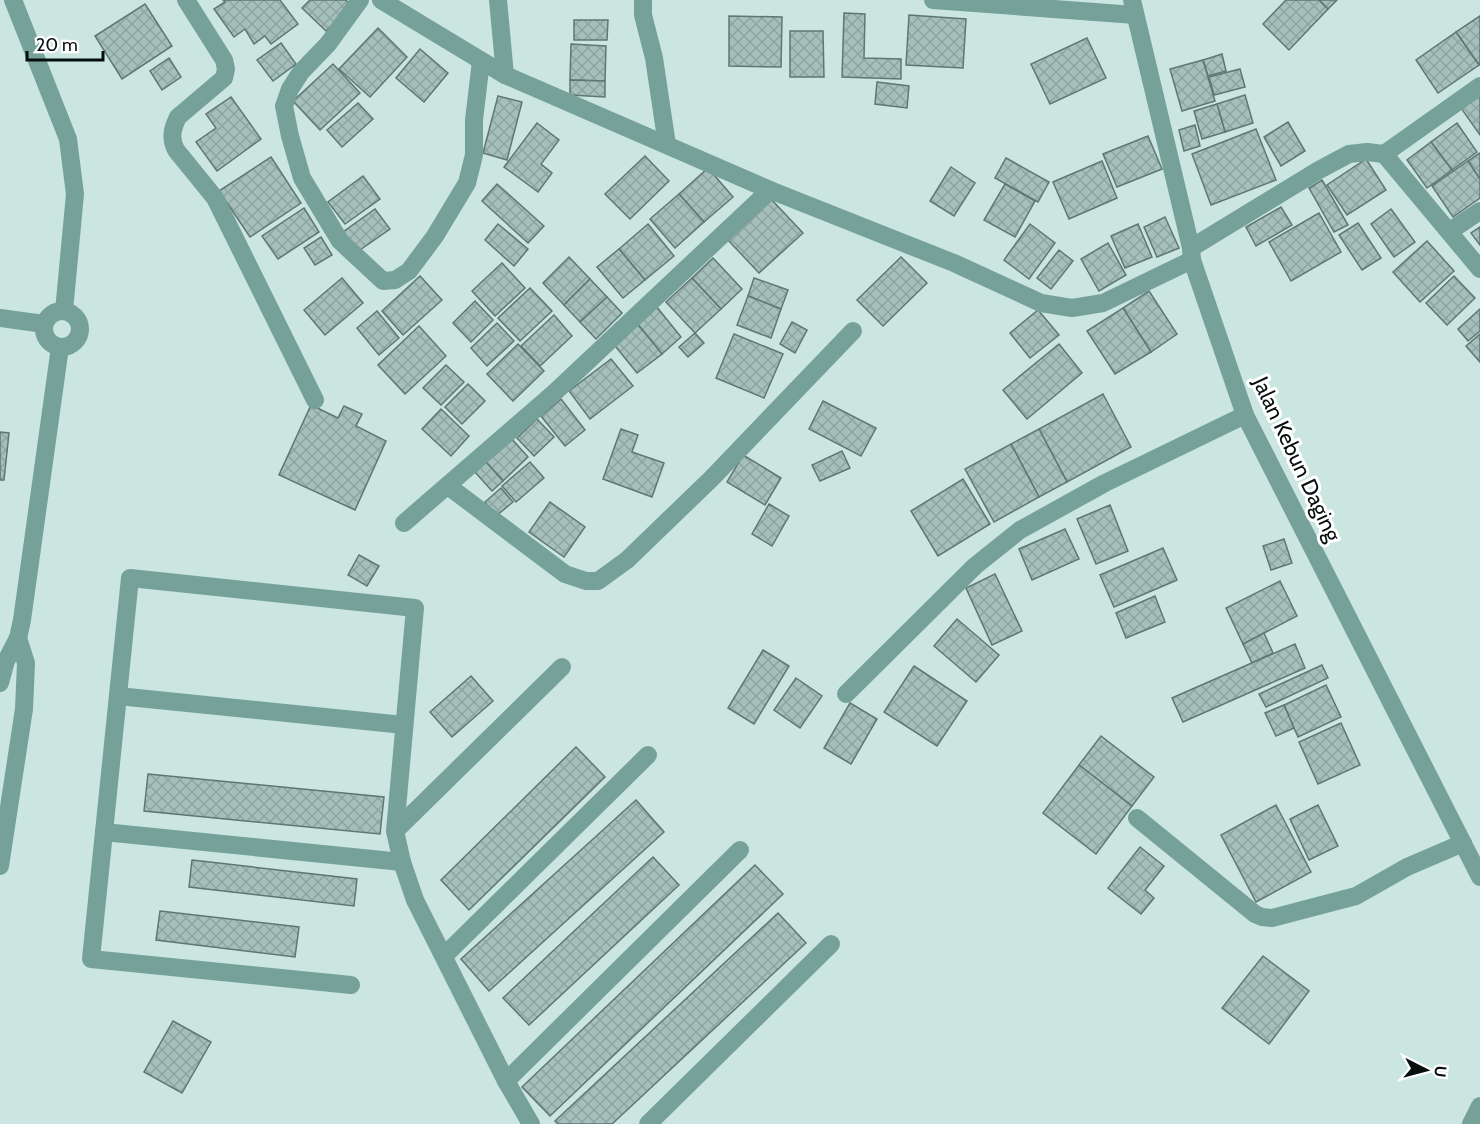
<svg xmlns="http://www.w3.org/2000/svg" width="1480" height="1124" viewBox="0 0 1480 1124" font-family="Cabin,sans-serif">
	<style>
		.building { fill: url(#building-cross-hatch); stroke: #5e7772; stroke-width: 1.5 }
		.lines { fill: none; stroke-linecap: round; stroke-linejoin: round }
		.minor { stroke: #76a199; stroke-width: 18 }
		.labels { text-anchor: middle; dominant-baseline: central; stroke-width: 6; stroke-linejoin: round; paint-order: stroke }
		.street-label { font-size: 22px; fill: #060f0d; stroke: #fff }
	</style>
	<defs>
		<pattern id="building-cross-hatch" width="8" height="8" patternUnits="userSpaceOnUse" patternTransform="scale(1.5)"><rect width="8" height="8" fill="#a5c0bb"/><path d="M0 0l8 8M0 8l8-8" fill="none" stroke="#8da4a0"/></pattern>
	</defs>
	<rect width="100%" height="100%" fill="#cbe6e1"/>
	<!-- building -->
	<g class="building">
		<path d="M223 0H280L298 24 271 44 265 36 254 44 245 29 234 37 214 9 225 2Z"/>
		<path d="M310 0H346L351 6 326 31 302 8Z"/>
		<path d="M1286 0H1319L1328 9 1289 50 1263 24Z"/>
		<path d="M1319 0H1337L1328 9Z"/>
		<path d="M145 4 172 46 122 79 95 36Z"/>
		<path d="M844 13 865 14 864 58 901 59V79L842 77Z"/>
		<path d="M909 15 966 19 963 68 906 65Z"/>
		<path d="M729 16 782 17 781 67 729 66Z"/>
		<path d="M1480 16V64L1479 65 1456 32Z"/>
		<path d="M574 20H608L607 40H574Z"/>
		<path d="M378 28 407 57 370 97 339 69Z"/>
		<path d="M790 31H823L824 77H790Z"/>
		<path d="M1456 32 1479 65 1438 93 1416 60Z"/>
		<path d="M1087 38 1106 78 1050 104 1031 64Z"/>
		<path d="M281 43 296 64 273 81 257 60Z"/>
		<path d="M571 44 606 46 605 81 570 80Z"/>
		<path d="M420 49 448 73 424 102 396 78Z"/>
		<path d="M1222 54 1226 71 1208 76 1203 60Z"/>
		<path d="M169 58 181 77 162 90 150 71Z"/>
		<path d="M1203 60 1215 101 1182 111 1170 69Z"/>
		<path d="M333 64 360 93 320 130 293 101Z"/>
		<path d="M1240 69 1245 87 1214 95 1209 77Z"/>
		<path d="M570 80 605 81V97L570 95Z"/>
		<path d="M877 82 909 86 907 108 875 104Z"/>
		<path d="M1245 95 1253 123 1225 132 1217 104Z"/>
		<path d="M1480 95V135L1461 108Z"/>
		<path d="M498 96 522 102 507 160 483 153Z"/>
		<path d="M231 97 261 139 217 171 196 142 216 128 206 114Z"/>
		<path d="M358 103 373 119 342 147 327 130Z"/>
		<path d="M1217 104 1225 132 1202 139 1194 111Z"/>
		<path d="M1288 122 1305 151 1281 166 1264 137Z"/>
		<path d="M537 123 559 140 541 164 552 173 538 192 504 167Z"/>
		<path d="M1457 123 1477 152 1452 170 1431 142Z"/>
		<path d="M1195 125 1200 146 1184 151 1179 130Z"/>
		<path d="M1256 129 1276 180 1211 205 1192 154Z"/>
		<path d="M1148 136 1162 169 1117 187 1103 154Z"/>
		<path d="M1431 142 1452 170 1427 188 1407 160Z"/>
		<path d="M1480 153V179L1468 161Z"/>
		<path d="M645 156 669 181 630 219 605 194Z"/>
		<path d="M271 157 301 203 250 237 219 191Z"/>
		<path d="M1006 158 1049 182 1038 202 995 178Z"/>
		<path d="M1366 159 1386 190 1347 215 1327 185Z"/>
		<path d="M1102 161 1117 198 1069 219 1053 182Z"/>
		<path d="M1468 161 1480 179V198L1453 217 1432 186Z"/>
		<path d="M951 167 975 183 954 216 930 201Z"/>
		<path d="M708 168 733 197 704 222 679 194Z"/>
		<path d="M363 176 380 199 345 224 328 202Z"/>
		<path d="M1322 180 1348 225 1334 232 1309 188Z"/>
		<path d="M497 184 544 226 528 243 482 201Z"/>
		<path d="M1005 184 1035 201 1015 237 984 220Z"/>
		<path d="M679 194 704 222 675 248 650 219Z"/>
		<path d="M771 199 803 233 759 273 728 240Z"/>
		<path d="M1281 207 1292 225 1256 246 1246 227Z"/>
		<path d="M304 208 319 232 278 259 262 236Z"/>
		<path d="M375 209 390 229 357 252 343 232Z"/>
		<path d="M1391 209 1415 242 1394 257 1371 224Z"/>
		<path d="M1319 213 1341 252 1291 281 1269 242Z"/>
		<path d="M1165 217 1179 248 1157 257 1144 227Z"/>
		<path d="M1358 223 1381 258 1362 270 1339 235Z"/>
		<path d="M498 224 528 249 514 266 485 240Z"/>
		<path d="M648 224 674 256 645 280 619 249Z"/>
		<path d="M1030 224 1055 243 1029 279 1004 260Z"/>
		<path d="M1138 224 1152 257 1125 268 1111 236Z"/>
		<path d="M1480 227V245L1471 233Z"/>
		<path d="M321 237 332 255 315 265 304 248Z"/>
		<path d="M1427 241 1454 271 1420 302 1393 272Z"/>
		<path d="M1108 243 1126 275 1099 291 1081 259Z"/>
		<path d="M619 249 645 280 623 298 597 267Z"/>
		<path d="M1059 250 1073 261 1051 289 1037 278Z"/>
		<path d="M569 257 590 279 564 305 543 283Z"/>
		<path d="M901 257 927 283 883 326 857 300Z"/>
		<path d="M713 258 742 289 721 309 692 278Z"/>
		<path d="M502 263 525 288 495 316 472 291Z"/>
		<path d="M420 276 442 300 403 335 382 311Z"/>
		<path d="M1454 276 1475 298 1447 325 1426 303Z"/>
		<path d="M342 278 363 303 325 335 304 310Z"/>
		<path d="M692 278 721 309 695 333 666 302Z"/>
		<path d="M754 278 788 290 781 309 748 296Z"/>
		<path d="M590 279 607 297 580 322 564 305Z"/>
		<path d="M530 288 552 311 520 341 498 318Z"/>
		<path d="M1149 291 1177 334 1151 352 1123 308Z"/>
		<path d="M748 296 781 309 771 338 737 325Z"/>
		<path d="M607 297 622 313 596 339 580 322Z"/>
		<path d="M475 301 493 320 471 342 453 323Z"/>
		<path d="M656 306 681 337 662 354 636 322Z"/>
		<path d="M1123 308 1151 352 1115 374 1087 331Z"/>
		<path d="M1480 309V331L1468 341 1458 329Z"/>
		<path d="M1038 310 1059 335 1030 358 1010 333Z"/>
		<path d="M377 311 399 338 379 355 357 328Z"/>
		<path d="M554 315 572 336 540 366 521 346Z"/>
		<path d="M636 322 662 354 637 373 612 342Z"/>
		<path d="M792 322 807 330 795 353 780 344Z"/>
		<path d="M497 323 514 341 487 366 471 348Z"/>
		<path d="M419 326 446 356 405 394 378 365Z"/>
		<path d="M695 333 704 343 688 357 679 347Z"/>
		<path d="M734 334 783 354 764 398 716 378Z"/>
		<path d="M1480 334V362L1466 346Z"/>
		<path d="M518 344 544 371 513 401 487 374Z"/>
		<path d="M1059 344 1082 373 1027 419 1003 390Z"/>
		<path d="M611 359 633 386 590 419 569 391Z"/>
		<path d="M446 365 464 382 441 405 423 388Z"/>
		<path d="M468 384 485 401 462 424 445 407Z"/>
		<path d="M1103 394 1131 447 1067 482 1039 429Z"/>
		<path d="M561 399 585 430 565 446 541 416Z"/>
		<path d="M823 401 876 428 861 456 809 429Z"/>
		<path d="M311 405 338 418 344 406 362 414 356 426 386 441 355 510 279 475Z"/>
		<path d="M441 409 469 436 451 456 422 429Z"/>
		<path d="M537 419 554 437 534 456 517 438Z"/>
		<path d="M621 429 638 435 632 452 664 463 652 497 603 479Z"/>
		<path d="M1039 429 1067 482 1039 497 1011 444Z"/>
		<path d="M0 432 9 433 4 480H0Z"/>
		<path d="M511 438 528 457 503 481 486 462Z"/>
		<path d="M1011 444 1039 497 994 522 965 469Z"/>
		<path d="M842 451 850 468 820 481 812 465Z"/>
		<path d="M743 455 781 478 765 505 727 482Z"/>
		<path d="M486 462 503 481 492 491 475 472Z"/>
		<path d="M530 462 544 478 516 502 502 486Z"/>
		<path d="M963 479 990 524 938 556 911 511Z"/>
		<path d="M501 488 513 502 496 516 485 502Z"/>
		<path d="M550 502 585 527 564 557 529 532Z"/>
		<path d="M769 504 789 516 772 546 752 534Z"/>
		<path d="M1110 505 1128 551 1096 564 1077 519Z"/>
		<path d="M1065 529 1079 559 1032 580 1019 549Z"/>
		<path d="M1284 539 1292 563 1271 570 1263 546Z"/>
		<path d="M1163 548 1177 580 1114 607 1100 575Z"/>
		<path d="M359 555 379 566 367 586 348 575Z"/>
		<path d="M995 574 1022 631 992 645 966 588Z"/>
		<path d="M1280 581 1297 616 1243 644 1226 608Z"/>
		<path d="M1155 596 1165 622 1126 638 1116 613Z"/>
		<path d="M957 619 999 655 976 682 934 646Z"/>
		<path d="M1264 633 1273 653 1252 663 1243 644Z"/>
		<path d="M1295 644 1305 668 1183 722 1172 698Z"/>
		<path d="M763 650 789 666 754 724 728 708Z"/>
		<path d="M1322 665 1328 678 1266 707 1259 694Z"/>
		<path d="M914 666 967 701 937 746 884 712Z"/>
		<path d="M471 676 493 701 452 737 430 712Z"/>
		<path d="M796 678 822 696 800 728 774 710Z"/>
		<path d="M1326 685 1341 717 1298 737 1284 705Z"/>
		<path d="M850 703 877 719 851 764 824 748Z"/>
		<path d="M1284 705 1294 728 1276 736 1265 713Z"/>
		<path d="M1341 723 1360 765 1318 784 1299 742Z"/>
		<path d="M1101 736 1154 777 1132 806 1079 765Z"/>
		<path d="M576 747 605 777 469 910 441 880Z"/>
		<path d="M1079 765 1132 806 1096 854 1043 813Z"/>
		<path d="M148 774 384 797 380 834 144 811Z"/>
		<path d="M636 800 664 832 489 991 461 959Z"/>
		<path d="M1276 805 1311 872 1256 902 1221 835Z"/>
		<path d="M1318 805 1338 846 1309 860 1290 819Z"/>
		<path d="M1140 847 1164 866 1145 890 1154 898 1141 914 1108 888Z"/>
		<path d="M653 857 679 885 529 1025 503 998Z"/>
		<path d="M192 860 357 879 354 906 189 887Z"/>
		<path d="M755 865 783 894 550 1116 522 1087Z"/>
		<path d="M160 911 299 927 295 957 156 940Z"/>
		<path d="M778 913 806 943 612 1124H558L555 1121Z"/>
		<path d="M1263 956 1309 991 1269 1044 1222 1008Z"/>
		<path d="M173 1021 211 1042 182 1093 144 1072Z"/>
	</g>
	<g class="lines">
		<!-- minor -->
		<g class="minor">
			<path d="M13 0 68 139 75 194 64 311"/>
			<path d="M186 0 224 60 226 69 224 78 178 117C172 129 170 138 176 150L215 198 315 400"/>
			<path d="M360 0 328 44 301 72 290 89 284 106 290 136 302 178 340 241 383 281 395 280 409 271 435 236 467 183 474 155V120L481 61"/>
			<path d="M381 0 505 75 770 190 954 263 1041 303 1072 308 1103 303 1192 260"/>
			<path d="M498 0 505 75"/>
			<path d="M643 0V15L654 58 667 145"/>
			<path d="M933 0 1135 15"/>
			<path d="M1132 0 1191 248 1192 260 1245 415 1480 877"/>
			<path d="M1384 154 1480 269"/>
			<path d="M1450 231 1480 211"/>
			<path d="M1191 248 1319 170 1349 154 1367 152 1384 154 1480 86"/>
			<circle cx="62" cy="329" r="18"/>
			<path d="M0 318 44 324"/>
			<path d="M448 486 565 574 586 581H598L627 560 712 478 853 331"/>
			<path d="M404 523 554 393 770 190"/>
			<path d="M0 683 6 661 18 638 22 620 60 347"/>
			<path d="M846 694 975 566 1020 530 1105 483 1245 415"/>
			<path d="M118 696 404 725"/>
			<path d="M1137 818 1255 914 1262 917 1272 918 1356 896 1407 867 1463 843"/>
			<path d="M395 831 562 667"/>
			<path d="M104 832 402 862"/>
			<path d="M0 866 24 709 26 663 18 638"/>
			<path d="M445 955 648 755"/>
			<path d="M351 985 91 959 130 578 415 608 395 831 402 862 415 900 506 1081 531 1124"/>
			<path d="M506 1081 740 850"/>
			<path d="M648 1124 831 944"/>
			<path d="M1471 1124 1480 1106"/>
		</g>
	</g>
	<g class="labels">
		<!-- street labels -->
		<g class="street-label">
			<text transform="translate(1297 459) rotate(65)">Jalan Kebun Daging</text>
		</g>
	</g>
	<!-- north arrow -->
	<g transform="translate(1426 1070) rotate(96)" stroke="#ffffff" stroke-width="4.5" paint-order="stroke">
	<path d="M0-4.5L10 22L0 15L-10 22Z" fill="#060f0d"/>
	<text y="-9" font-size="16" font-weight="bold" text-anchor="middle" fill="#060f0d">U</text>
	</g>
	<!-- scale -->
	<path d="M27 51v9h76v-9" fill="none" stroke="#060f0d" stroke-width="3"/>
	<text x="36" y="51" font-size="18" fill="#060f0d" stroke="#ffffff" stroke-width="4.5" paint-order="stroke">20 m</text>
</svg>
